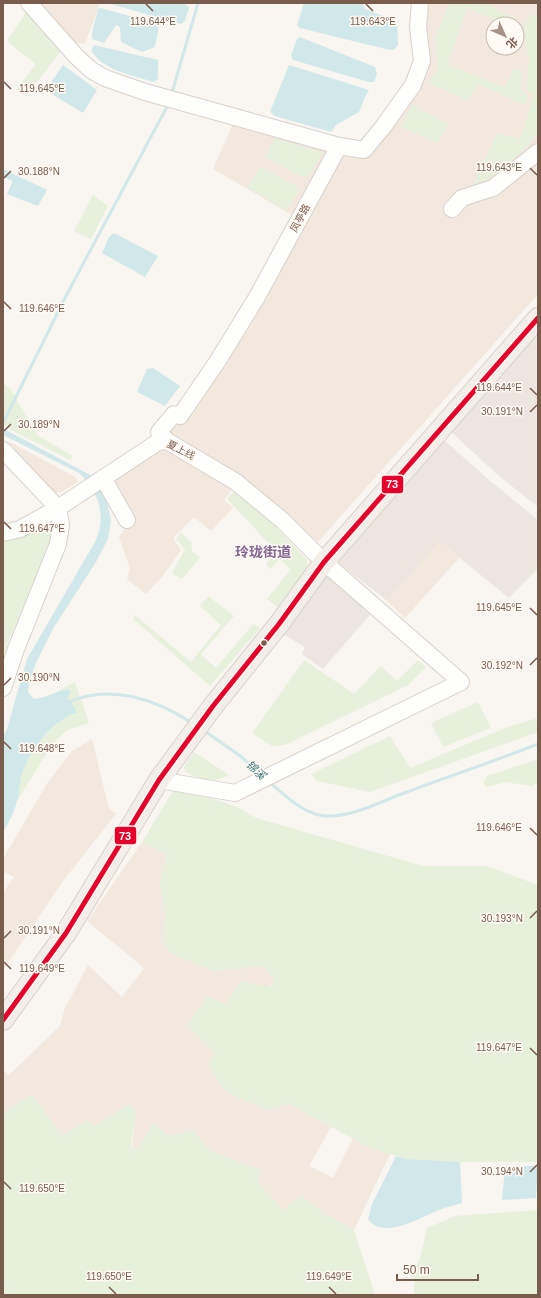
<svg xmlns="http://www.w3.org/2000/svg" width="541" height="1298" viewBox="0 0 541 1298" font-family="Helvetica,'Noto Sans SC',sans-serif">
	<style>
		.residential { fill: #f2e8de; fill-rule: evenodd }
		.industrial { fill: #ede5e0 }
		.green { fill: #e7f0db }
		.water { fill: #d0e8ea }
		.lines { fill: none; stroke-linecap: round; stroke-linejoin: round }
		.stream { stroke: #d0e8ea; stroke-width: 3 }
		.minor-casing { stroke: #d7d1cb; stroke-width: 18 }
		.major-casing { stroke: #dad1cc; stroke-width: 22 }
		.minor { stroke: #fefefd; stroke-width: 16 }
		.major { stroke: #f3eee8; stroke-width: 20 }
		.bus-1-casing { stroke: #fffaf3; stroke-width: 8 }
		.bus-1 { stroke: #e4002b; stroke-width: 5 }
		.ticks { fill: none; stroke: #7a5c4d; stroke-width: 1.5 }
		.bus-dot { fill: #7a5c4d; stroke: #fffaf3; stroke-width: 1.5 }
		.labels { text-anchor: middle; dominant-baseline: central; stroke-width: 3; stroke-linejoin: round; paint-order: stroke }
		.street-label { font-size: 10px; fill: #7a5c4d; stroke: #fffaf3 }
		.water-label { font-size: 11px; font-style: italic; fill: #437c86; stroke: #fffaf3 }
		.district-label { font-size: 14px; font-weight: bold; fill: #846695; stroke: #fffaf3 }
		.ticks-label { font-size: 10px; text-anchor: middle; fill: #7a5c4d; stroke: #fffaf3; stroke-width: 3; stroke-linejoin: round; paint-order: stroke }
		.line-badge { stroke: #fffaf3; stroke-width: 1.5 }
		.badge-label { font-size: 11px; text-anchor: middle; font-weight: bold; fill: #fff }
	</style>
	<rect width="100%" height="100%" fill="#f9f5f0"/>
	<!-- residential -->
	<g class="residential">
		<path d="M38 3H100L85 44 75 43Z"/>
		<path d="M424 3H538V294L318 542 297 526 164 434 341 153 367 159 427 75 423 27ZM493 24H517V48H493Z"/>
		<path d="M234 122 327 150 292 215 213 169Z"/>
		<path d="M10 442 75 477 78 482 63 491 57 493 51 490 8 447Z"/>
		<path d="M160 447 178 453 233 488 224 500 233 508 211 531 194 517 173 538 181 550 162 577 146 594 127 579 130 568 119 537 135 513 123 504 112 478Z"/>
		<path d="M440 542 459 558 405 618 387 601Z"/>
		<path d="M92 739 109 809 116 814 63 881 3 970V893L14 877 3 871V859L48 782 72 751Z"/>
		<path d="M142 842 167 854 160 882 165 912 164 942 214 971 263 966 275 979 215 1053 266 1110 290 1104 331 1127 309 1166 333 1178 353 1138 366 1146 390 1154 354 1230 322 1212 301 1195 283 1211 258 1183 210 1151 193 1130 139 1150 132 1147 136 1111 94 1127 88 1120 62 1136 32 1094 3 1113V1070L9 1075 60 1026 65 1008 88 965 122 997 144 968 87 921Z"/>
	</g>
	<!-- industrial -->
	<g class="industrial">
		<path d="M538 327V507L499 476 451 432Z"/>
		<path d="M443 439 488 479 538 520V569L509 598 440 542 387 601 335 560Z"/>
		<path d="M326 572 373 611 323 669 302 654 305 647 279 632Z"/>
	</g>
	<!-- green -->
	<g class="green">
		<path d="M448 3H494L492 8 518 19 519 32 517 30V24H503L467 8 447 65 505 87 514 68 523 72 521 90 528 96 524 105 479 84 468 100 428 83 438 69 435 38 448 7Z"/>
		<path d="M28 10 62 50 26 96 16 90 36 64 9 43 8 39Z"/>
		<path d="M532 14 538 16V134C521 153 497 178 473 185L497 133 520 140 534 95 526 88 529 62 523 27Z"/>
		<path d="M412 105 448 124 437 143 401 127Z"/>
		<path d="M275 138 323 153 306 179 265 157Z"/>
		<path d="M260 167 300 188 287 210 248 188Z"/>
		<path d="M93 195 108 206 91 239 74 231Z"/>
		<path d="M3 383 11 390 37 435 73 456 70 460 9 429 3 423Z"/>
		<path d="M235 490 271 522 307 560V568L277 607 267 599 291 569 279 559 271 569 266 565 275 550 227 499Z"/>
		<path d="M44 523 50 526 52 532 50 545 8 642 3 658V540Z"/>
		<path d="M181 533 191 542 192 551 200 557 182 579 172 573 185 549 176 539Z"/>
		<path d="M208 596 234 616 201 654 216 668 253 624 260 628 210 686 133 619 135 615 191 662 221 625 200 606Z"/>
		<path d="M304 660 354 694 381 666 397 681 418 660 426 667 408 685 285 745 272 746 252 733Z"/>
		<path d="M75 682 89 723 67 730 53 743 17 801C19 792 19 782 22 774 31 749 51 721 76 713V709L66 698 71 692 68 689 58 691Z"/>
		<path d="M478 702 491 728 443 747 431 723Z"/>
		<path d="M538 718V732L370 792 317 781 311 774 390 736 410 768 505 728Z"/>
		<path d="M194 752 229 775C208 784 206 781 186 772L184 767Z"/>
		<path d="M538 759V782L532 786 505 782 486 787 483 782 487 776Z"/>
		<path d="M173 791C201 796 233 801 256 818L423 866H487L538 885V1162H448L406 1159 366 1146 290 1104 266 1110 226 1092 208 1065 215 1053 187 1025 208 996 226 1005 240 981 270 987 275 979 263 966 214 971 170 953 164 942 165 912 160 882 167 854 142 842Z"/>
		<path d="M32 1094 62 1136 88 1120 94 1126 129 1104 136 1111 131 1147 138 1150 153 1122 168 1136 193 1130 210 1151 261 1170 258 1183 283 1210 301 1195 322 1212 354 1230 375 1295H3V1113Z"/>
		<path d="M538 1210V1295H414L415 1268 420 1259 427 1228 455 1216Z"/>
	</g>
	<!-- water -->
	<g class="water">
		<path d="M107 3H183L189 7 185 21 181 24Z"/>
		<path d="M304 3H362L365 9 397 21 398 45 395 49 390 50 300 28 297 25Z"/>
		<path d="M101 8 158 24 159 26 155 47 142 52 121 42 120 27 116 25 104 43 92 39V33L98 9Z"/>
		<path d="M300 37 375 67 377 74 374 82H369L293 60 291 56 297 39Z"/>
		<path d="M94 45 158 60V79L154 82C132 75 103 71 91 50Z"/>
		<path d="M63 65 97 90 83 113 50 93 47 88Z"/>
		<path d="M289 65 369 90 365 97 359 112 336 125 331 132 275 116 270 112Z"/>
		<path d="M3 169 47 190 38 206 7 194 13 181 3 177Z"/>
		<path d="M114 233 158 256 145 277 102 253 109 237Z"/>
		<path d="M153 368 180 386 165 406 137 392 147 369Z"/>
		<path d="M4 429 92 476 105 491 111 520 108 539 96 562 54 627 36 663 29 683 28 692 34 699C47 698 56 691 68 689L71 692 67 698 76 709V713C51 721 31 749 22 774 19 782 20 792 17 801 14 813 9 822 3 832V737L7 729 27 659 95 542C107 517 99 491 79 473L3 435Z"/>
		<path d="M396 1156 406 1159 460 1162 462 1203C455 1205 446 1207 439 1210 421 1217 383 1241 368 1219L372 1204Z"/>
		<path d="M508 1166H534L538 1168 536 1198 502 1200 505 1168Z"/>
	</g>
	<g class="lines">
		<!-- stream -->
		<g class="stream">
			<path d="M172 93 198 3"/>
			<path d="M3 423 66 296 169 103"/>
			<path d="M67 703C108 683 156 699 192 723"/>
			<path d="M203 730 239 755 261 774"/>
			<path d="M269 782C285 795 304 815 326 816 354 817 381 801 407 792 450 776 495 761 538 744"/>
		</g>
		<!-- minor casing -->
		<g class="minor-casing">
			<g id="minor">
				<path d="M29 3 76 56 91 70 105 78 145 92 339 146 364 150 383 127 413 85 422 61 418 27 420 3"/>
				<path d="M452 209 462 198 493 188 538 152"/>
				<path d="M167 441 159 432 174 414 180 416 217 362 257 297 339 146"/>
				<path d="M3 450 58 508 61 525 58 544 16 649 3 688"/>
				<path d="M103 478 127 520"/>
				<path d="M3 533 20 529 58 508 158 442 167 441 236 482 282 520 324 562 461 682 235 793 159 780"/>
			</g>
		</g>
		<!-- major casing -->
		<g class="major-casing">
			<path id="major" d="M3 1020 66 933 159 780 213 706 279 624 324 562 538 318"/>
		</g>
		<!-- minor -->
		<use href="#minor" class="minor"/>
		<!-- major -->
		<use href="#major" class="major"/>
		<!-- bus-1 casing -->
		<g class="bus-1-casing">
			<path id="bus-1" d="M3 1020 66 933 159 780 213 706 279 624 324 562 538 318"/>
		</g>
		<!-- bus-1 -->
		<use href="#bus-1" class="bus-1"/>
	</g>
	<!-- ticks -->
	<path class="ticks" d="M146 4 153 11M366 4 373 11M4 82 11 89M530 168 537 175M4 178 11 171M4 302 11 309M530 388 537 395M530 412 537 405M4 431 11 424M4 522 11 529M530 608 537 615M530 665 537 658M4 685 11 678M4 742 11 749M530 828 537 835M530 918 537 911M4 938 11 931M4 962 11 969M530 1048 537 1055M530 1172 537 1165M4 1182 11 1189M109 1287 116 1294M329 1287 336 1294"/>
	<!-- markers -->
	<circle class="bus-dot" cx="264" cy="643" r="3.5"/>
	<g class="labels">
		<!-- street labels -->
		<g class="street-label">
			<text transform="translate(300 218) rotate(-62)">凤亭路</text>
			<text transform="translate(181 450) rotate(27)">夏上线</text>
		</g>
		<!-- water labels -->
		<g class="water-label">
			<text transform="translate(256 770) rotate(42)">锦溪</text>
		</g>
		<!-- district labels -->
		<g class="district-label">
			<text x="263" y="552">玲珑街道</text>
		</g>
	</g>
	<g class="ticks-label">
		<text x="153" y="25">119.644°E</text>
		<text x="373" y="25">119.643°E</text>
		<text x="42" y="92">119.645°E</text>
		<text x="499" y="171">119.643°E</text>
		<text x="39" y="175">30.188°N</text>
		<text x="42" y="312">119.646°E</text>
		<text x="499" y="391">119.644°E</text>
		<text x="502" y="415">30.191°N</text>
		<text x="39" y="428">30.189°N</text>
		<text x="42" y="532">119.647°E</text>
		<text x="499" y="611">119.645°E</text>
		<text x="502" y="669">30.192°N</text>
		<text x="39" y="681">30.190°N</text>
		<text x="42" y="752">119.648°E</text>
		<text x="499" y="831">119.646°E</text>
		<text x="502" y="922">30.193°N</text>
		<text x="39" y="934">30.191°N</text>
		<text x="42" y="972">119.649°E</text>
		<text x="499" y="1051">119.647°E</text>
		<text x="502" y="1175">30.194°N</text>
		<text x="42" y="1192">119.650°E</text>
		<text x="109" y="1280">119.650°E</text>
		<text x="329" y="1280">119.649°E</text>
	</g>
	<g class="line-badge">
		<rect x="381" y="475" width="23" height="19" rx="4" fill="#e4002b"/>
		<rect x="114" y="826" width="23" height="19" rx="4" fill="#e4002b"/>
	</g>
	<g class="badge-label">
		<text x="392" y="488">73</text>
		<text x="125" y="840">73</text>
	</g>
	<!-- border -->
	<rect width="541" height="1298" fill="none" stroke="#7a5c4d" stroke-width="8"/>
	<!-- north arrow -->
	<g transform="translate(505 36) rotate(135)"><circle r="19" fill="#fffaf3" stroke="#cabbb1"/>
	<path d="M0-3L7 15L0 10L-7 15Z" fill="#a69286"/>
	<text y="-6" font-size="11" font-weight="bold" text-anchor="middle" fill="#7a5c4d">北</text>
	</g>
	<!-- scale -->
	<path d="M397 1274v6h81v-6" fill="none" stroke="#7a5c4d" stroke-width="2"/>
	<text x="403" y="1274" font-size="12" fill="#7a5c4d" stroke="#fffaf3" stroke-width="3" paint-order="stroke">50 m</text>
</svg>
